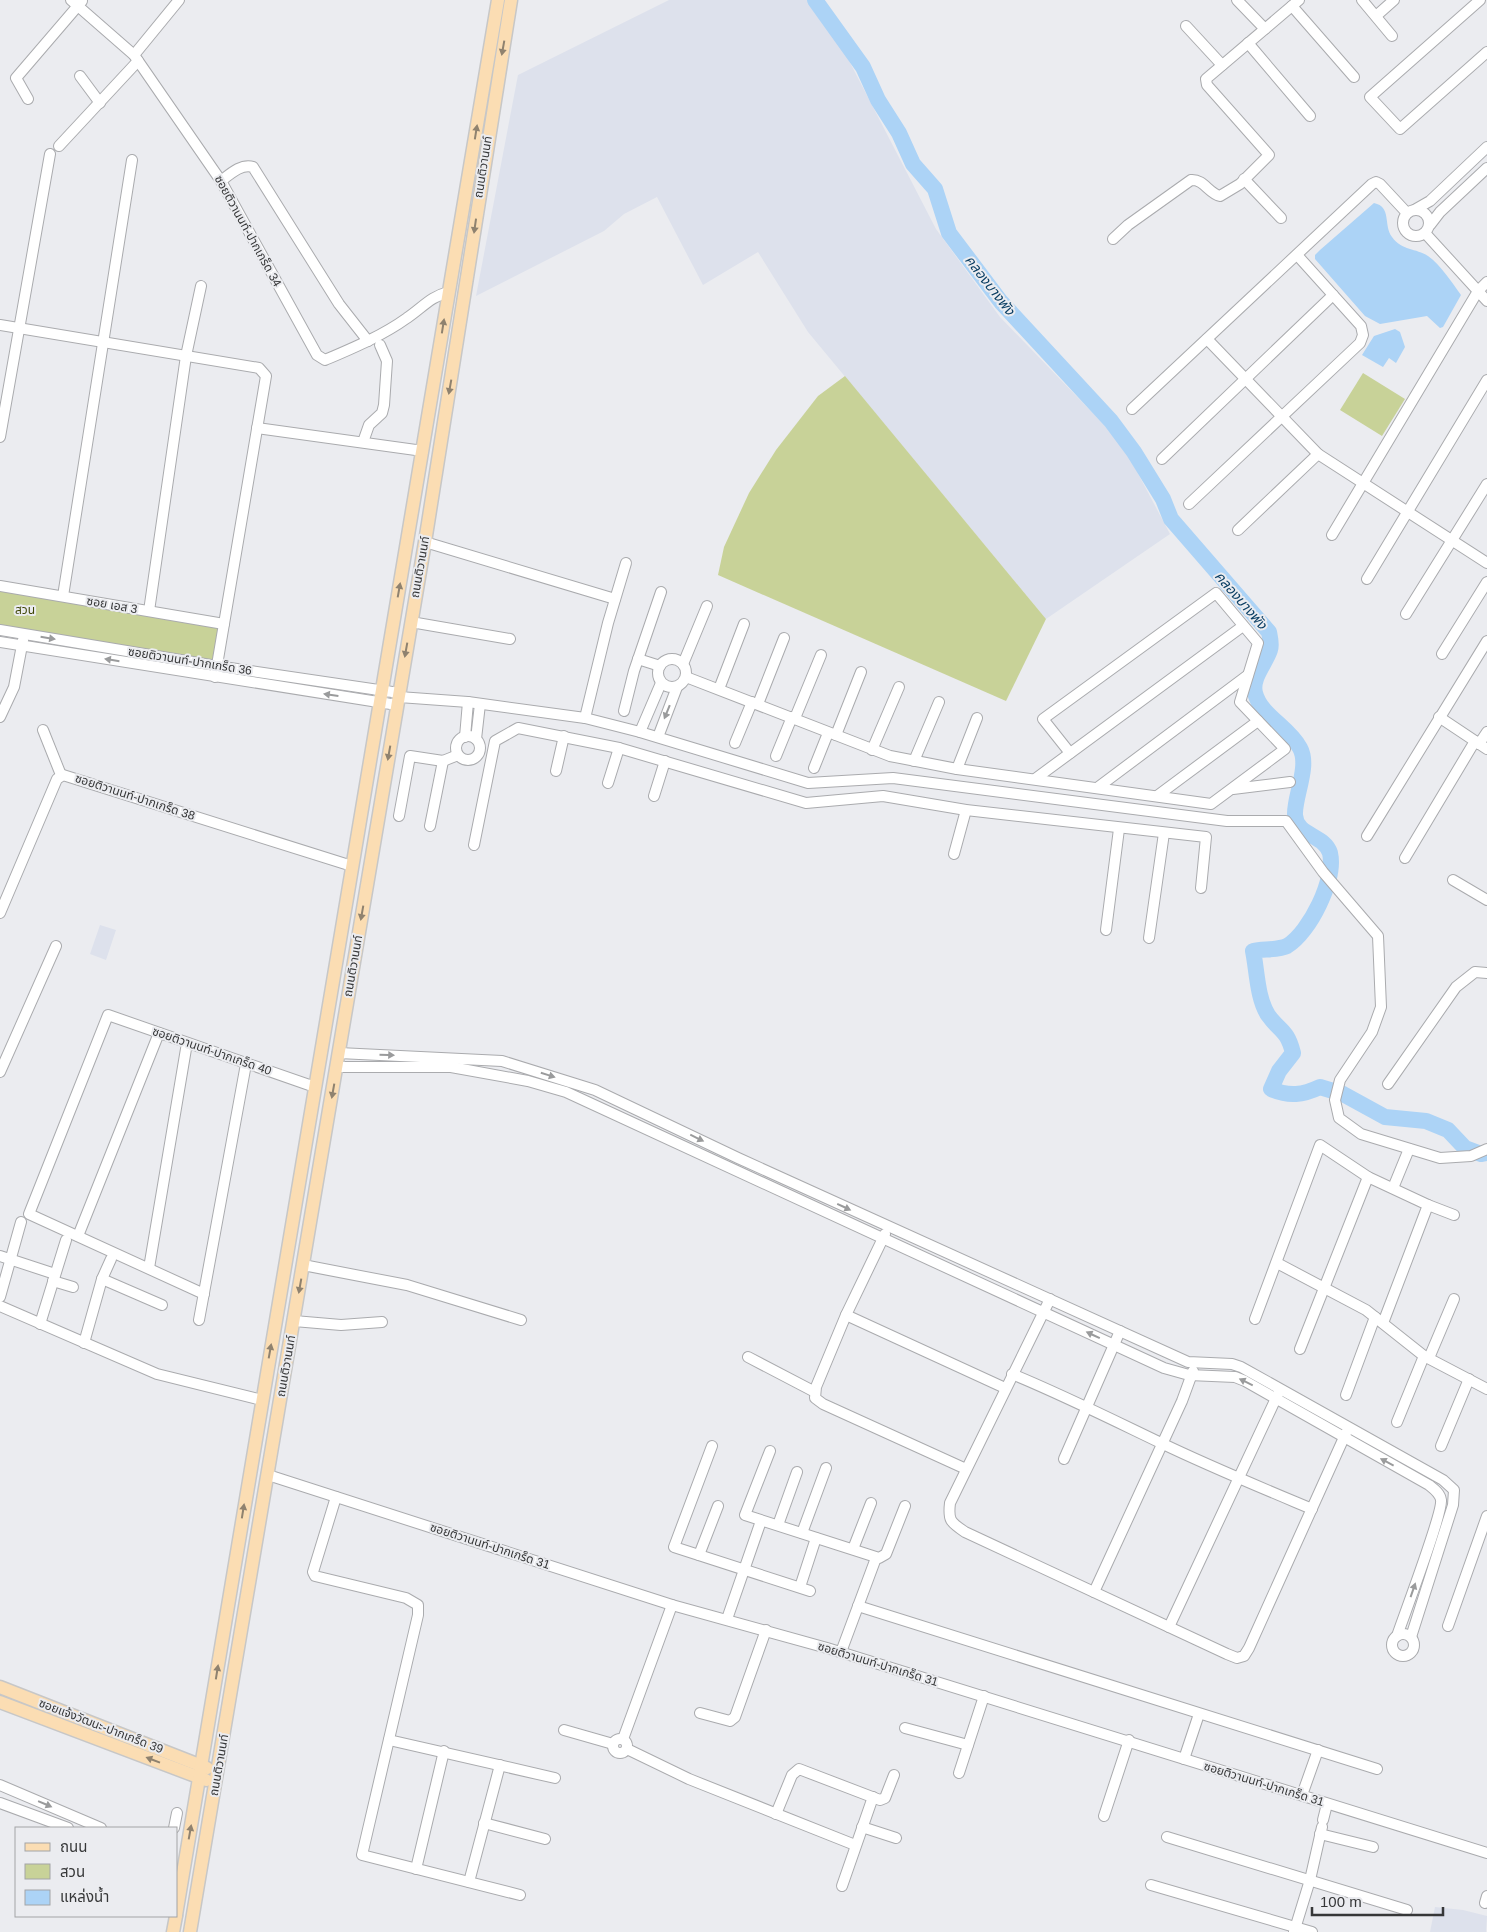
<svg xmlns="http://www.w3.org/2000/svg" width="1487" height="1932" viewBox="0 0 1487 1932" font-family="Arial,'Noto Sans Thai',sans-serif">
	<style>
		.built { fill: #dde1ec }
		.green { fill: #c8d298 }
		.water { fill: #acd3f6 }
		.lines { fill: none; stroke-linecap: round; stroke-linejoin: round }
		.river { stroke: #acd3f6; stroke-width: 16 }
		.minor-casing { stroke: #aaabae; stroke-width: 12 }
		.major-casing { stroke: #c7c7c7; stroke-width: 15 }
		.minor { stroke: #fff; stroke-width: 10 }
		.major { stroke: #fbddb3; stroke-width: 12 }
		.oneway { fill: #8f826f }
		.oneway2 { fill: #9a9b9c }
		.labels { text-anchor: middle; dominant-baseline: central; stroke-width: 4; stroke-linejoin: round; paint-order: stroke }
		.street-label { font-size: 12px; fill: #363738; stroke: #ebecf0 }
		.park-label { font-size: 12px; fill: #3e4505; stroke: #ebecf0 }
		.water-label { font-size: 14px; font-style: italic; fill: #0b3f64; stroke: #ebecf0 }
	</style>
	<rect width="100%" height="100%" fill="#ebecf0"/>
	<!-- built -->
	<g class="built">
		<path d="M669 0H812L843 49 936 229 1000 317 1114 435 1125 449 1170 534 1046 619 808 332 758 252 703 285 657 197 624 214 604 231 476 296 518 75Z"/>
		<path d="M100 925 116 930 106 960 90 954Z"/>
		<path d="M1435 1907 1463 1910 1487 1916 1486 1932H1430Z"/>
	</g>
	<!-- green -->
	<g class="green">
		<path d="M1363 373 1405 399 1382 436 1340 410Z"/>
		<path d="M845 376 1046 619 1006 701 718 575 724 547 749 493 776 450 818 396Z"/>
		<path d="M0 586 224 624 217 661 0 626Z"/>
	</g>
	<!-- water -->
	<g class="water">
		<path d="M1374 203C1392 207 1383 225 1392 237 1402 251 1416 248 1428 256 1441 265 1452 283 1461 295L1443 327 1440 328 1427 316 1380 324 1365 316 1315 259V255L1320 250Z"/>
		<path d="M1395 329 1400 332 1405 347 1396 363 1389 358 1383 367 1362 355 1374 336Z"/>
	</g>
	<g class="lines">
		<!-- river -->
		<path class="river" d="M815 0 863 67 878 100 899 133 913 164 935 189 949 233 1001 302 1111 421 1134 452 1163 499 1171 519 1269 632C1270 637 1272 645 1270 650 1266 663 1251 678 1255 693 1261 716 1288 726 1300 748 1310 766 1294 797 1295 815 1296 836 1325 835 1330 853 1336 879 1310 932 1287 946 1279 950 1263 949 1253 951 1257 970 1257 998 1268 1015 1280 1032 1287 1029 1293 1053L1279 1071 1271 1089C1289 1097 1303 1095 1320 1087L1343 1094 1385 1117 1426 1121 1448 1130 1465 1148 1481 1154 1487 1153"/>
		<!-- minor casing -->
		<g class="minor-casing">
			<g id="minor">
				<path d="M71 0 134 55 221 181 317 355 325 360C353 348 382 336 407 318 422 308 431 296 449 292"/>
				<path d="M1237 0 1265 29"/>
				<path d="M1362 0 1392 36"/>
				<path d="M1480 0 1370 97 1400 129 1487 52"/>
				<path d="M1292 6 1354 77"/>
				<path d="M1376 16 1394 0"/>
				<path d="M1186 26 1222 65"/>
				<path d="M1248 43 1310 116"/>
				<path d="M134 55 179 0"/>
				<path d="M80 76 100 103"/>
				<path d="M28 99 16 78 82 1"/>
				<path d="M59 146 138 61"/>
				<path d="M1244 179 1281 218"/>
				<path d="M221 181C230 174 242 163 253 167L339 304 368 341"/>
				<path d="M1416 209 1430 201 1487 147"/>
				<circle cx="1416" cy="223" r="13"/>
				<path d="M1430 225 1440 212 1487 168"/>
				<path d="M1425 233 1487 301"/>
				<path d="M1113 239 1128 225 1191 180C1204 179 1208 193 1220 196L1240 184 1269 155 1207 85 1206 79 1299 0"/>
				<path d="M0 325 259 368 266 376 215 677"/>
				<path d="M1207 339 1318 454 1487 563"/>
				<path d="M1132 409 1372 184 1376 182 1380 184 1407 213"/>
				<path d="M257 428 423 451"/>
				<path d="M0 437 50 154"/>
				<path d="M363 442 369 425 382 413 384 405 387 361 380 345"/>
				<path d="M1162 459 1333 295"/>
				<path d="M1189 504 1360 343 1363 335 1361 326 1297 255"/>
				<path d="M1238 530 1318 454"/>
				<path d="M1332 535 1478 291 1487 282"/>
				<path d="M425 542 615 599"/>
				<path d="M1367 579 1487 380"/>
				<path d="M0 586 224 624"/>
				<path d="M63 596 132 160"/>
				<path d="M149 611 186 356 201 286"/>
				<path d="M1406 614 1487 484"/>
				<path d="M411 622 510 639"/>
				<path d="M0 630 217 666 399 693"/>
				<path d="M0 642 397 705"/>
				<path d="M1442 654 1487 582"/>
				<circle cx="672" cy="673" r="14"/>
				<path d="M638 659 660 666"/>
				<path d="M683 664 707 606"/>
				<path d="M686 677 890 756 957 769 1211 804 1285 749 1240 702 1258 643 1216 593 1043 719 1070 753"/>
				<path d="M719 689 744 624"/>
				<path d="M399 697 468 702 585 718 640 732 808 783 893 778 1227 821H1286L1323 872 1378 936 1381 1007 1372 1032 1340 1080 1335 1100 1339 1118 1361 1134 1440 1158 1471 1156 1487 1149"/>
				<path d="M758 704 784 638"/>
				<path d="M624 711 634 671 661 592"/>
				<path d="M0 717 14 687 23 640"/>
				<path d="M1439 717 1487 749"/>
				<path d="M585 718 608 623 626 563"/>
				<path d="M795 718 821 655"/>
				<path d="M43 730 61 775"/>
				<path d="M640 732 661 683"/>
				<path d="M836 735 861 672"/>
				<circle cx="468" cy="748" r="12"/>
				<path d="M465 737 468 702"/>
				<path d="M658 737 677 687"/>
				<path d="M476 739 480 704"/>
				<path d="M735 743 752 702"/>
				<path d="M1479 744 1487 732"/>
				<path d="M872 750 899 687"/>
				<path d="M776 756 792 717"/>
				<path d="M914 761 939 702"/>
				<path d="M814 768 828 733"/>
				<path d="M957 769 977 718"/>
				<path d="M556 771 564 736"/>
				<path d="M1035 779 1243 626"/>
				<path d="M608 783 619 748"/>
				<path d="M1097 788 1248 675"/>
				<path d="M1233 789 1290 782"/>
				<path d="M654 796 665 761"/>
				<path d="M1157 796 1258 721"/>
				<path d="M399 816 410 756 443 761 458 755"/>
				<path d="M430 826 443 761"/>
				<path d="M1367 836 1487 641"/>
				<path d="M474 845 495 741 518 728 619 748 806 803 883 796 966 810 1206 837 1201 888"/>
				<path d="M954 854 966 810"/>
				<path d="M1405 858 1475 741"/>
				<path d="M1453 880 1487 900"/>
				<path d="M0 913 57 779 63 775 352 866"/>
				<path d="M1106 930 1119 829"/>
				<path d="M1149 938 1164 833"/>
				<path d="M339 1053 502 1061 595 1090 738 1158 1188 1362 1232 1364 1241 1367 1443 1480 1454 1490 1453 1505 1411 1637"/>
				<path d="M337 1067H451L528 1081 566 1092 1164 1368 1189 1375 1235 1377 1245 1381 1429 1485C1434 1489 1440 1493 1441 1500 1443 1513 1404 1615 1397 1636"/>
				<path d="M0 1072 56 946"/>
				<path d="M1388 1084 1456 987 1475 972 1487 973"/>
				<path d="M1393 1188 1409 1149"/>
				<path d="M1428 1205 1454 1215"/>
				<path d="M885 1234 846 1315 816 1387 815 1398 823 1404 966 1469"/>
				<path d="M78 1236 159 1033"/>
				<path d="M0 1256 55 1274"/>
				<path d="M1277 1263 1366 1310 1424 1356 1487 1389"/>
				<path d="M303 1265 407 1285 521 1320"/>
				<path d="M149 1268 187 1043"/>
				<path d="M102 1279 162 1305"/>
				<path d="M53 1281 73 1287"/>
				<path d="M204 1294 29 1214 108 1015 315 1087"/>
				<path d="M0 1297 21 1222"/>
				<path d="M1050 1299 950 1503C948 1520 950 1522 965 1532L1227 1654 1237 1658 1244 1656 1249 1648 1346 1433"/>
				<path d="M0 1306 157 1374 262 1400"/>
				<path d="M846 1315 1005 1388"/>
				<path d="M1255 1319 1320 1145 1368 1177 1428 1205 1383 1323"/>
				<path d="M199 1320 246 1064"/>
				<path d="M294 1321 341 1325 382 1322"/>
				<path d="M40 1324 66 1240"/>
				<path d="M84 1343 102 1279 111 1259"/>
				<path d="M1300 1349 1368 1177"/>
				<path d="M748 1357 815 1392"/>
				<path d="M1429 1358 1454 1299"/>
				<path d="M1012 1374C1063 1395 1111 1419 1161 1443 1211 1467 1262 1488 1312 1509"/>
				<path d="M1346 1395 1375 1317"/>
				<path d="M1397 1422 1424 1356"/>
				<path d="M712 1446 674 1547 810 1591"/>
				<path d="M1441 1446 1469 1379"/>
				<path d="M770 1451 745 1515 879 1558 886 1554 905 1506"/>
				<path d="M1064 1459 1120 1331"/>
				<path d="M268 1475 672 1605 827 1648 1487 1853"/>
				<path d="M336 1497 313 1572 315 1576 406 1598 418 1605V1615L362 1855 520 1895"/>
				<path d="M778 1525 797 1472"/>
				<path d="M802 1533 826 1468"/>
				<path d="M853 1549 871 1503"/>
				<path d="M699 1555 718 1506"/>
				<path d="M800 1587 816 1538"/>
				<path d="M1094 1592 1182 1401 1193 1371"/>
				<path d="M858 1606 1377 1769"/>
				<path d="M727 1619 761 1521"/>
				<path d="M1448 1626 1487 1516"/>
				<path d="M1169 1627 1278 1394"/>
				<circle cx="1403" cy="1645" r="11"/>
				<path d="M841 1652 876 1558"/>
				<path d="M700 1713 730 1721 735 1717 766 1630"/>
				<path d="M905 1728 968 1745"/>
				<path d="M564 1730 613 1744"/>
				<circle cx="620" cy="1746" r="7"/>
				<path d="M623 1739 672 1605"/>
				<path d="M389 1740 555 1778"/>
				<path d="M627 1749 689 1779 855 1845"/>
				<path d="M1184 1759 1199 1714"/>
				<path d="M959 1773 984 1696"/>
				<path d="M0 1785 101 1828"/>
				<path d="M1302 1795 1318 1750"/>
				<path d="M0 1803 68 1828"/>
				<path d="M776 1814 792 1775 799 1769 880 1800 885 1798 894 1775"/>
				<path d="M1104 1816 1129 1740"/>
				<path d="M1323 1820 1327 1804"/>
				<path d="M484 1823 545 1839"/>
				<path d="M862 1827 896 1838"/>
				<path d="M174 1828 177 1813"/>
				<path d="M1320 1834 1373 1847"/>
				<path d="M1167 1837 1407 1910"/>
				<path d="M416 1869 444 1751"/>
				<path d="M469 1882 500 1765"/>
				<path d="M1151 1885 1312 1932"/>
				<path d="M842 1886 873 1797"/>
				<path d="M1485 1903 1487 1896"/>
				<path d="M1294 1932 1310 1880 1322 1827"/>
			</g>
		</g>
		<!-- major casing -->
		<g class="major-casing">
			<g id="major">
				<path d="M0 1687 207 1768"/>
				<path d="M0 1702 206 1780"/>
				<path d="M176 1915 498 0"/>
				<path d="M173 1932 176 1916"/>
				<path d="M190 1932 425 542 511 0"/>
			</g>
		</g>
		<!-- minor -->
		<use href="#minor" class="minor"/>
		<!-- major -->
		<use href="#major" class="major"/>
	</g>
	<!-- one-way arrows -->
	<defs><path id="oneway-solid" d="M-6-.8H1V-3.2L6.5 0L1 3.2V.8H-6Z" transform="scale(1.25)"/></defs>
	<g class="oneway">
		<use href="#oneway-solid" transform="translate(503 48) rotate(100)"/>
		<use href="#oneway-solid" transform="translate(476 132) rotate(-81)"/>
		<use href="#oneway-solid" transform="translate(475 226) rotate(98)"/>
		<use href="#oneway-solid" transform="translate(443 326) rotate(-81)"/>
		<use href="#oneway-solid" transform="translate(450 387) rotate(100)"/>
		<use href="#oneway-solid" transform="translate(399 590) rotate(-80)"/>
		<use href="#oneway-solid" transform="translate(406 650) rotate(100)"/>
		<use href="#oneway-solid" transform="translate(389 753) rotate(100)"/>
		<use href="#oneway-solid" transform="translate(362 913) rotate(100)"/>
		<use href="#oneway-solid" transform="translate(333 1091) rotate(100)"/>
		<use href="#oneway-solid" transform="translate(300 1286) rotate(100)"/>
		<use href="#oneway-solid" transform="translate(270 1351) rotate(-80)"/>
		<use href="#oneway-solid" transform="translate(243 1511) rotate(-81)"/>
		<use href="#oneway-solid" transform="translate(217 1672) rotate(-81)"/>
		<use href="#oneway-solid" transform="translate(153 1760) rotate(-159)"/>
		<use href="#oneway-solid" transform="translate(190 1832) rotate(-80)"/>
	</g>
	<g class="oneway2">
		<use href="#oneway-solid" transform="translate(48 638) rotate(9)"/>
		<use href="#oneway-solid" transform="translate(112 660) rotate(-171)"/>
		<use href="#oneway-solid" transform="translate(331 695) rotate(-172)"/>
		<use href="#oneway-solid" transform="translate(667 712) rotate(112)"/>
		<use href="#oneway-solid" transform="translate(387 1055) rotate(2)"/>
		<use href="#oneway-solid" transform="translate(548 1075) rotate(17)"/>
		<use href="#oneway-solid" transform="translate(697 1138) rotate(26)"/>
		<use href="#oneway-solid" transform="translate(844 1207) rotate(25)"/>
		<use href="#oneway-solid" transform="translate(1093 1335) rotate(-155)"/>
		<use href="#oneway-solid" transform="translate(1246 1382) rotate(-154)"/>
		<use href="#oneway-solid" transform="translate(1387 1462) rotate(-152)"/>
		<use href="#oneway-solid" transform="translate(1413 1590) rotate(-71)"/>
		<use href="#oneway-solid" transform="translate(45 1804) rotate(23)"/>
	</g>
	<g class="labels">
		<!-- street labels -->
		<g class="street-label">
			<text transform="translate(483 167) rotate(-81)">ถนนติวานนท์</text>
			<text transform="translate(248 231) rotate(61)">ซอยติวานนท์-ปากเกร็ด 34</text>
			<text transform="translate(420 567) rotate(-80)">ถนนติวานนท์</text>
			<text transform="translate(112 605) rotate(10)">ซอย เอส 3</text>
			<text transform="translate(190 661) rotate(9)">ซอยติวานนท์-ปากเกร็ด 36</text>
			<text transform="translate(135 797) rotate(18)">ซอยติวานนท์-ปากเกร็ด 38</text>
			<text transform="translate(353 966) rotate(-80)">ถนนติวานนท์</text>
			<text transform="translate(212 1051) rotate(19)">ซอยติวานนท์-ปากเกร็ด 40</text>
			<text transform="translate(286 1366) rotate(-80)">ถนนติวานนท์</text>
			<text transform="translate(490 1546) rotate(18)">ซอยติวานนท์-ปากเกร็ด 31</text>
			<text transform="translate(878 1664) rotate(17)">ซอยติวานนท์-ปากเกร็ด 31</text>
			<text transform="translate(101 1726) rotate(21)">ซอยแจ้งวัฒนะ-ปากเกร็ด 39</text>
			<text transform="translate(219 1765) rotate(-80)">ถนนติวานนท์</text>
			<text transform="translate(1264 1784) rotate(17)">ซอยติวานนท์-ปากเกร็ด 31</text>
		</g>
		<!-- park labels -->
		<g class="park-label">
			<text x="25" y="610">สวน</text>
		</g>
		<!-- water labels -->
		<g class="water-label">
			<text transform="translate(990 285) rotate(52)">คลองบางพัง</text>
			<text transform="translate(1241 600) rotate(49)">คลองบางพัง</text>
		</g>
	</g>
	<!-- legend -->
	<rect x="15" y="1827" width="162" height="90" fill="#ebecf0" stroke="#a3a4a6"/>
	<rect x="25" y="1843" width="25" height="8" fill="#fbddb3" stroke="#a3a4a6"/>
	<text x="60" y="1852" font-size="15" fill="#363738">ถนน</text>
	<rect x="25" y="1864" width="25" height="15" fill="#c8d298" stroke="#a3a4a6"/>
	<text x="60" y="1877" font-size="15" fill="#363738">สวน</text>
	<rect x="25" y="1890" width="25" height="15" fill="#acd3f6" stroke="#a3a4a6"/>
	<text x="60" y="1902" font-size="15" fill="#363738">แหล่งน้ำ</text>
	<!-- scale -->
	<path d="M1312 1907v8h131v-8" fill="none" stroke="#363738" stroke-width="2.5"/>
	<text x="1320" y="1907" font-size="15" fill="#363738" stroke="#ebecf0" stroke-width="4" paint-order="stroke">100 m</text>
</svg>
